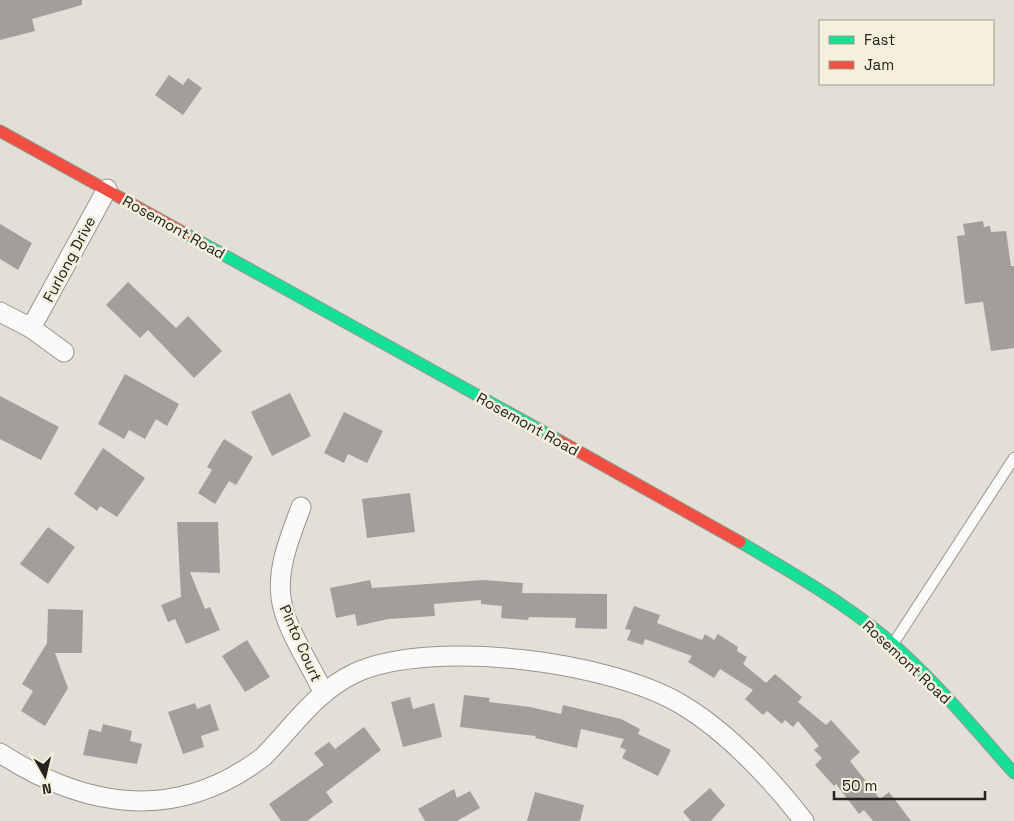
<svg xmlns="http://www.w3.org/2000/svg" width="1014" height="821" viewBox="0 0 1014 821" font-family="'Space Grotesk',sans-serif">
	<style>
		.building { fill: #a19e9c }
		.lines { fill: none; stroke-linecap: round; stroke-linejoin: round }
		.lane-casing { stroke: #98958e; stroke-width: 12 }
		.street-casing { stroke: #98958e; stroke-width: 21 }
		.fast-casing { stroke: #98958e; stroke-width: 13 }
		.jam-casing { stroke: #98958e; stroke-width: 13 }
		.lane { stroke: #fbfaf9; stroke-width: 10 }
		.street { stroke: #fbfaf9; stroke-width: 19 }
		.fast { stroke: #16e098; stroke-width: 11 }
		.jam { stroke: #f24e42; stroke-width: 11 }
		.labels { text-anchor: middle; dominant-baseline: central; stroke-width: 5; stroke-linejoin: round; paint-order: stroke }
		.street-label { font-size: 15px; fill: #24221b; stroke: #f5efdd }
	</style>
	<rect width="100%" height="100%" fill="#e2dfd6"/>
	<!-- building -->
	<g class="building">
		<path d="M0 0H82V5L32 19 35 31 0 40Z"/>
		<path d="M169 75 183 85 188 78 202 88 183 115 155 95Z"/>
		<path d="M983 221 984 227 990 226 991 232 1006 231 1011 266H1014V348L991 351 983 302 965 304 957 236 965 235 963 224Z"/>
		<path d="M0 224 32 243 18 270 0 259Z"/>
		<path d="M128 282 176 328 188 316 222 351 194 378 148 330 140 338 106 305Z"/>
		<path d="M125 374 179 404 167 426 156 419 145 439 129 430 124 439 98 424Z"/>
		<path d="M290 393 311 436 272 456 251 412Z"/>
		<path d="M0 396 59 427 41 460 0 439Z"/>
		<path d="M344 412 383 431 367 463 348 454 344 463 324 453Z"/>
		<path d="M224 439 253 457 236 485 229 481 215 504 198 493 212 470 207 467Z"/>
		<path d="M103 448 145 478 117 517 100 506 97 511 74 494Z"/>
		<path d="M410 493 415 532 367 538 362 499Z"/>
		<path d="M177 522H218L220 573 190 572 205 609 210 607 220 630 186 644 175 619 168 622 161 605 181 597Z"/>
		<path d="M48 527 75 547 48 584 20 564Z"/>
		<path d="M370 580 372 588 483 580 523 583 522 593 607 594V629L575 628 576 618 529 617 528 620 501 618 502 606 481 604V600L434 604 435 616 388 619 357 626 355 614 336 618 330 588Z"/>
		<path d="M634 606 660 615 657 623 702 640 705 634 714 640 718 634 738 647 737 651 747 657 743 664 766 683 775 674 802 697 798 702 826 725 831 720 860 752 850 761 880 799 889 792 911 821H873L864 810 859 814 836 784 834 786 815 765 822 758 814 750 819 746 798 721 793 727 785 720 782 724 767 711 763 715 745 699 753 690 720 669 714 678 688 662 692 656 645 639 643 645 627 640 631 630 625 629Z"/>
		<path d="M48 609 83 610 82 653H55L68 688 45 726 21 711 33 691 22 684 47 643Z"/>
		<path d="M247 640 270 677 245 692 222 656Z"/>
		<path d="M464 695 490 698 489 702 530 707 561 714 563 705 621 719 640 729 638 734 671 750 658 776 622 758 626 750 620 747 624 739 581 729 577 748 535 738 536 736 460 727Z"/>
		<path d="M410 697 413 709 434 703 442 737 403 747 391 702Z"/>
		<path d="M195 703 197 709 210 704 219 730 201 736 204 747 183 754 168 712Z"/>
		<path d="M103 724 132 731 130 741 142 744 137 764 83 755 89 729 101 732Z"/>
		<path d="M364 727 381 750 326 792 333 802 307 821H281L269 804 324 765 314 753 329 742 335 749Z"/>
		<path d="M710 788 725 805 711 821H691L683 812Z"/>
		<path d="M454 789 457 798 470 791 480 808 457 821H425L418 809Z"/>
		<path d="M535 792 584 805 580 821H527Z"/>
	</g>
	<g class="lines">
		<!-- lane casing -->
		<g class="lane-casing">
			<path id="lane" d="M893 644 1014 458"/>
		</g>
		<!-- street casing -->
		<g class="street-casing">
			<g id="street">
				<path d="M0 312 31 328 64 352"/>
				<path d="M31 328 107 189"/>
				<path d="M301 507C291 535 277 566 281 597 284 627 310 663 323 692"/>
				<path d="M0 753C89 811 179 821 263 757 293 727 315 692 355 673 433 638 611 661 684 706 730 734 771 779 804 821"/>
			</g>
		</g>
		<!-- fast casing -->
		<g class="fast-casing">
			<g id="fast">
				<path d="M186 234 560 441"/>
				<path d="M740 542C791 572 841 601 886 638 933 678 973 727 1014 773"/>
			</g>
		</g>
		<!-- jam casing -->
		<g class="jam-casing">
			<g id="jam">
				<path d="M0 131 186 234"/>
				<path d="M560 441 740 542"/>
			</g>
		</g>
		<!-- lane -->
		<use href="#lane" class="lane"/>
		<!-- street -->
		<use href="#street" class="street"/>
		<!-- fast -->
		<use href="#fast" class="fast"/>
		<!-- jam -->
		<use href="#jam" class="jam"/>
	</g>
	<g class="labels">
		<!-- street labels -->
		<g class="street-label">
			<text transform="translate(174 227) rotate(29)">Rosemont Road</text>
			<text transform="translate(69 259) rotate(-62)">Furlong Drive</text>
			<text transform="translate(528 424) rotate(29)">Rosemont Road</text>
			<text transform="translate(301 643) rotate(66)">Pinto Court</text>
			<text transform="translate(907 662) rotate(43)">Rosemont Road</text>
		</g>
	</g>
	<!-- legend -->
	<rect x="819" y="20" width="175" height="65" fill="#f5efdd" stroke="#a19d8f"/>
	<rect x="829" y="36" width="25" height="8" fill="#16e098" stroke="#a19d8f"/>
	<text x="864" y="45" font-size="15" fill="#24221b">Fast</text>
	<rect x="829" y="61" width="25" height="8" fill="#f24e42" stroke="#a19d8f"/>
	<text x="864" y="70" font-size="15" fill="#24221b">Jam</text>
	<!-- north arrow -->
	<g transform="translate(45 776) rotate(172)" stroke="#f5efdd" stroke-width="4" paint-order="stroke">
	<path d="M0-4L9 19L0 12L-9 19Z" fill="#24221b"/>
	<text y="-8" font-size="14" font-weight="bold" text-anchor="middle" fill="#24221b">N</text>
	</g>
	<!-- scale -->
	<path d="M834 791v8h151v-8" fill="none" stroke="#24221b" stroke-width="2.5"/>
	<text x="842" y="791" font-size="15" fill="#24221b" stroke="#f5efdd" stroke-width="4" paint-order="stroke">50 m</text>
</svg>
